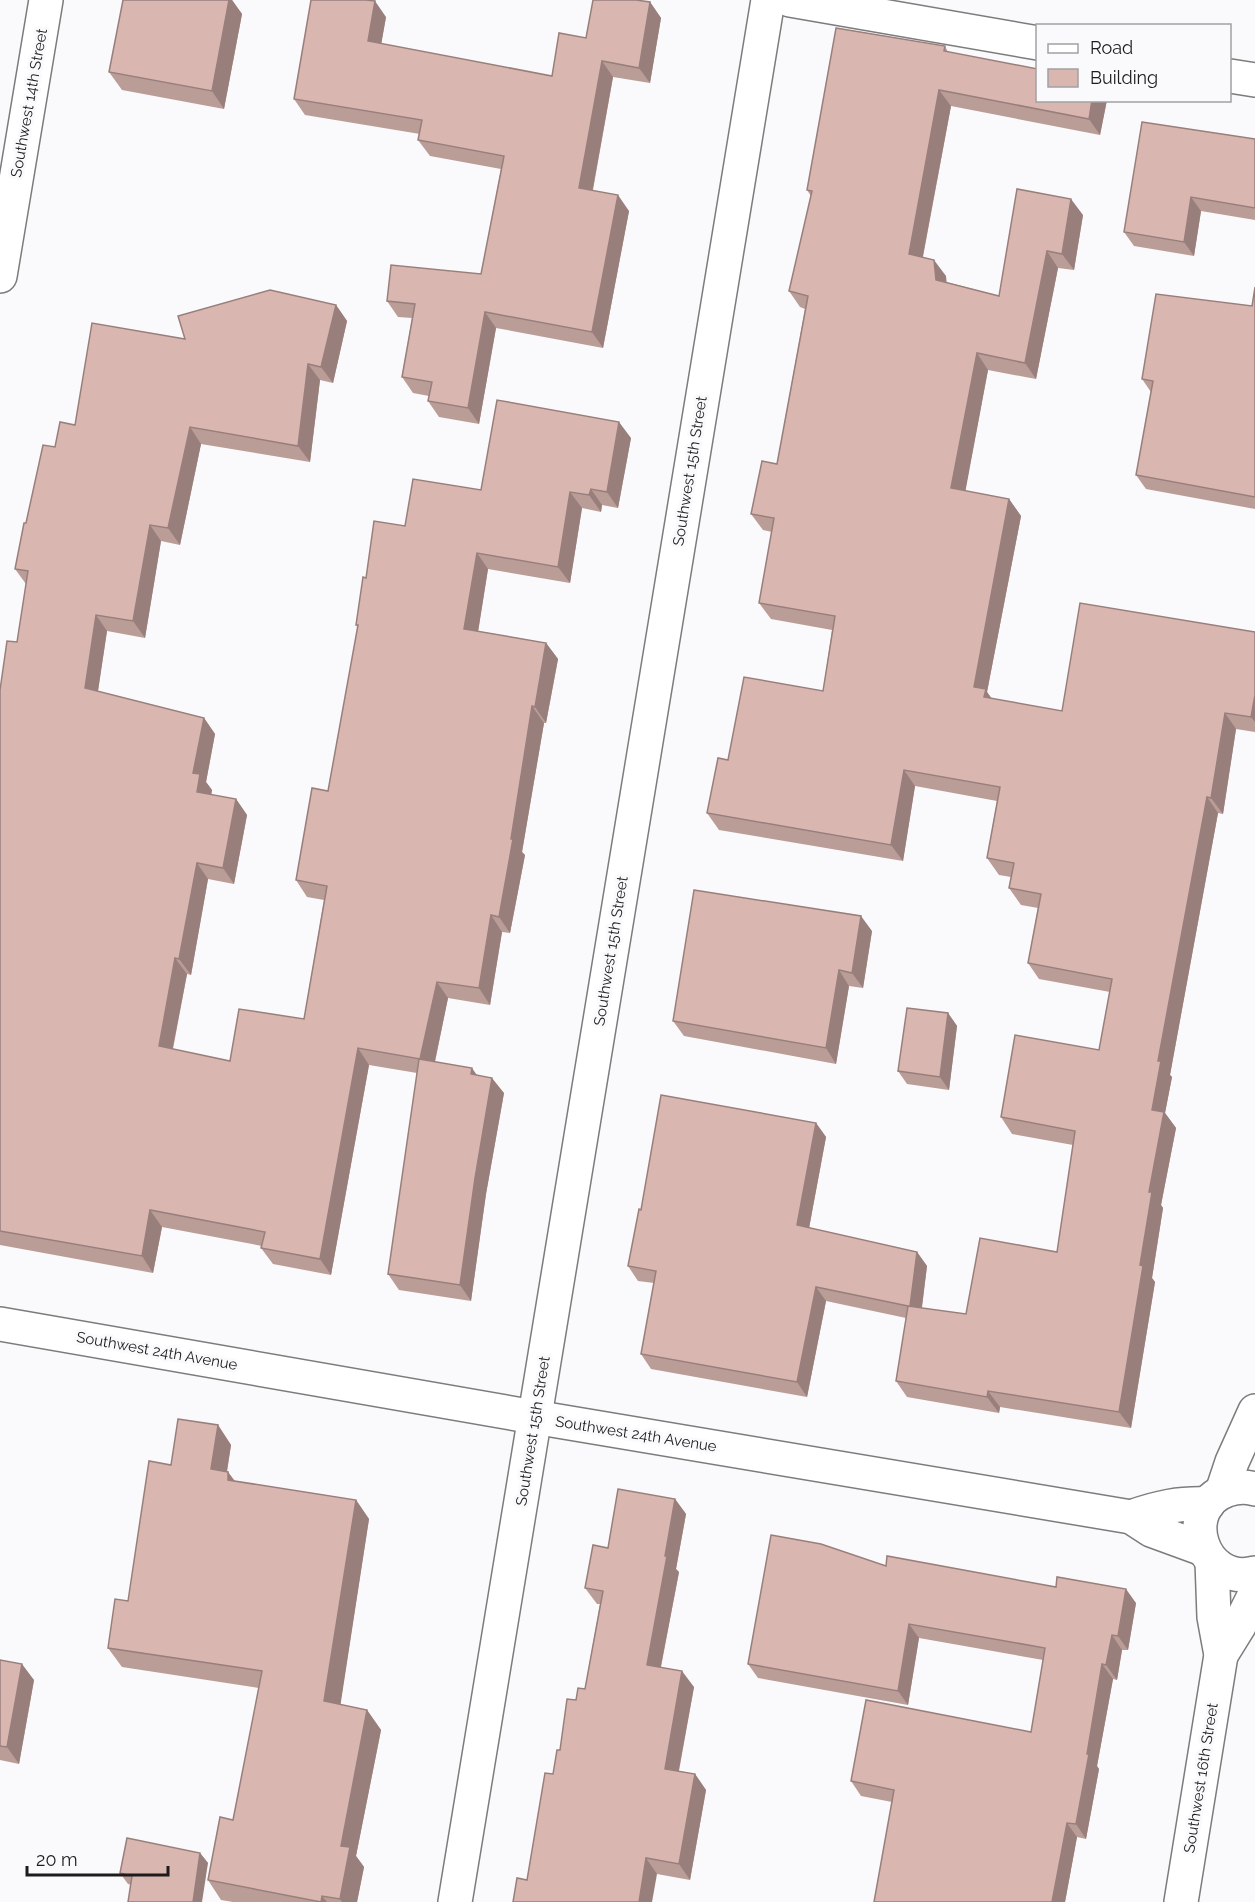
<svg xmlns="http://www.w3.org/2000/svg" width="1255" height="1902" viewBox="0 0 1255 1902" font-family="Raleway,sans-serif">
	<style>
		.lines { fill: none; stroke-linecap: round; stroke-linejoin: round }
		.street-casing { stroke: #7c7c7d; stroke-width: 36 }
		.secondary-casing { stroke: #7c7c7d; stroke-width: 36 }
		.street { stroke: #fff; stroke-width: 33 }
		.secondary { stroke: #fff; stroke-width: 33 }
		.wall { fill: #bb9d98 }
		.shaded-wall { fill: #997f7c }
		.building { fill: #dab6b1; stroke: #997f7c; stroke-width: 1.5 }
		.labels { text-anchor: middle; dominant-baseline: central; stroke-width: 6; stroke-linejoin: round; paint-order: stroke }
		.street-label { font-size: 15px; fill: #1c1c1d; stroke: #fafafc }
	</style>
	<rect width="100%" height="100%" fill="#fafafc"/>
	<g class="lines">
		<!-- street casing -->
		<g class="street-casing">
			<g id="street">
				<path d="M790 0 1038 43"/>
				<path d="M1230 76 1255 80"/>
				<path d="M0 276 46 0"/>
				<path d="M0 1324 534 1417 1131 1517 1151 1530 1203 1549"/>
				<path d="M1131 1517C1159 1507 1179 1503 1208 1504"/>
				<path d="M455 1902 768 0"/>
			</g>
		</g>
		<!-- secondary casing -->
		<g class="secondary-casing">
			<g id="secondary">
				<path d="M1255 1489C1245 1486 1236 1487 1227 1490 1177 1508 1202 1587 1255 1573"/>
				<path d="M1222 1492 1232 1462 1255 1411"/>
				<path d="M1221 1655 1239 1626 1255 1594"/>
				<path d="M1181 1902 1221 1655 1214 1617 1212 1561"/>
			</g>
		</g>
		<!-- street -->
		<use href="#street" class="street"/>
		<!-- secondary -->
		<use href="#secondary" class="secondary"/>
	</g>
	<!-- wall -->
	<g class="wall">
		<path d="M123 0H232L242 14 224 109 122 90 109 72Z"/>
		<path d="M650 2 661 18 650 83 613 77 593 190 629 211 603 348 496 328 479 424 439 417 428 401 429 396 413 393 402 377 412 318 398 317 387 301 481 274 501 169 430 156 418 140 420 134 305 115 294 99 386 17 381 44 552 76 586 38Z"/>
		<path d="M945 46 948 52 1038 100H1107L1100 135 951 106 923 257 946 276V282L999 296 1083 215 1074 270 1058 268 1036 379 988 370 965 491 1009 499 1021 516 987 692 992 699 1062 711 1255 632V732L1236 729 1223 814 1218 813 1170 1075 1172 1077 1165 1113 1176 1128 1161 1205 1163 1208 1152 1278 1155 1282 1131 1428 1000 1407 999 1413 907 1397 896 1381 906 1318 826 1301 807 1397 651 1369 641 1354 654 1283 638 1281 628 1266 641 1210 816 1123 826 1137 809 1228 917 1252 927 1266 922 1308 966 1314 1057 1252 1073 1145 1012 1134 1001 1117 1099 1050 1110 992 1039 979 1028 963 1038 908 1021 905 1009 888 1011 877 999 875 987 858 997 801 915 786 903 861 719 830 707 813 728 760 823 691 832 630 771 619 759 603 772 532 763 530 751 514 777 464 805 309 800 307 789 291 811 196 807 190Z"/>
		<path d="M1255 139V220L1201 211 1194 256 1134 246 1124 232Z"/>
		<path d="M1255 286V509L1146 489 1136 475 1151 392 1142 379 1252 306Z"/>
		<path d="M336 305 347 321 333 383 320 380 310 462 201 444 180 545 161 541 145 638 107 631 98 691 204 718 215 734 206 782 212 790 211 795 236 799 247 815 234 884 208 879 191 975 187 974 173 1049 230 1061 304 1019 324 900 307 897 296 880 328 791 358 628 356 625 366 578 405 526 481 490 631 438 618 508 602 505 601 512 582 508 570 583 488 569 478 631 546 643 558 659 546 723H544L522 852 525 855 510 933 502 932 490 1005 448 998 435 1062 477 1075 504 1093 486 1194 471 1301 399 1290 388 1274 417 1073 369 1065 331 1275 273 1264 261 1248 262 1246 162 1227 153 1273 0 1245V690L17 642 26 584 15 569 26 523 55 447 75 425 185 339Z"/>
		<path d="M872 931 863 988 849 986 836 1064 684 1036 673 1021Z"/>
		<path d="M948 1013 957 1026 949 1090 907 1084 898 1071Z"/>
		<path d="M218 1425 231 1445 227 1472H228L235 1481 356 1500 369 1519 340 1705 367 1710 381 1730 356 1856 364 1867 357 1902H233L221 1900 208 1880 233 1820 259 1688 122 1667 108 1648 128 1601 171 1465Z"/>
		<path d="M675 1499 686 1514 676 1569 679 1572 661 1667 694 1687 679 1771 695 1774 706 1790 690 1880 657 1874 527 1880 560 1750 576 1700 585 1689 600 1604H597L585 1588 608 1548Z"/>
		<path d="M886 1566 1136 1603 1128 1650H1122L1117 1680 1113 1679 1097 1766 1099 1769 1086 1839 1077 1837 1065 1902H874L892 1802 861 1796 851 1781 1031 1732 1043 1660 919 1638 908 1705 758 1678 748 1664Z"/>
		<path d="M0 1660 34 1680 19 1764 0 1760Z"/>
		<path d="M200 1853 208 1863 131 1885 128 1884 120 1873Z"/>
	</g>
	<!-- shaded-wall -->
	<g class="shaded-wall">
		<path d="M229 0H232L242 14 224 109 212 91Z"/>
		<path d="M375 1 386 17 379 57 368 41Z"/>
		<path d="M650 2 661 18 650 83 639 68Z"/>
		<path d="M602 61 613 77 590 204 579 188Z"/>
		<path d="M939 90 951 106 920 271 909 254Z"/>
		<path d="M1092 100H1107L1100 135 1089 119Z"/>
		<path d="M618 195 629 211 603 348 592 332Z"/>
		<path d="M1191 197 1201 211 1194 256 1184 242Z"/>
		<path d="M1071 199 1083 215 1074 270 1062 254Z"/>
		<path d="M1047 251 1058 268 1036 379 1025 363Z"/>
		<path d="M934 260 946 276 948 296 936 280Z"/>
		<path d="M336 305 347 321 333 383 321 367Z"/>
		<path d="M485 312 496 328 479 424 468 408Z"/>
		<path d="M977 353 988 370 963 504 951 488Z"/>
		<path d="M308 364 320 380 310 462 298 446Z"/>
		<path d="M619 422 631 438 618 508 607 492Z"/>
		<path d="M190 427 201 444 180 545 168 528Z"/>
		<path d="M591 489 602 505 601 512 589 495Z"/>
		<path d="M570 492 582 508 570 583 558 567Z"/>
		<path d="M1009 499 1021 516 987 692 997 706 996 713 974 687Z"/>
		<path d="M150 525 161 541 145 638 133 621Z"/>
		<path d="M477 553 488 569 476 645 464 629Z"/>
		<path d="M96 615 107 631 96 704 85 688Z"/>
		<path d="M546 643 558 659 546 723 535 707Z"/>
		<path d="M1255 695V722L1251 717Z"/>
		<path d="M532 706 544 723 522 852 525 855 510 933 499 917 511 839Z"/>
		<path d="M1225 713 1236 729 1223 814 1211 798Z"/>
		<path d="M204 718 215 734 206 782 212 790 209 809 197 792 193 773Z"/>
		<path d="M904 770 915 786 903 861 891 845Z"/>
		<path d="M1207 797 1218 813 1170 1075 1172 1077 1165 1113 1176 1128 1161 1205 1163 1208 1152 1278 1155 1282 1131 1428 1119 1412 1140 1265 1149 1192 1152 1110 1158 1061Z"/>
		<path d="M236 799 247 815 234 884 223 868Z"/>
		<path d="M197 863 208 879 191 975 179 959Z"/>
		<path d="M491 915 502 932 490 1005 479 988Z"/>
		<path d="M861 916 872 931 863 988 852 973Z"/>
		<path d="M175 958 187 974 170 1062 159 1046Z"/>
		<path d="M839 970 849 986 836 1064 826 1048Z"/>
		<path d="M437 982 448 998 432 1075 420 1059Z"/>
		<path d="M948 1013 957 1026 949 1090 940 1077Z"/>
		<path d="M358 1048 369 1065 331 1275 320 1259Z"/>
		<path d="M472 1068 483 1084 471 1074Z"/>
		<path d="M492 1078 504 1093 486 1194 471 1301 460 1285 475 1178Z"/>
		<path d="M816 1123 826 1137 807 1239 797 1225Z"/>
		<path d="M150 1210 162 1227 153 1273 142 1256Z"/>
		<path d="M917 1252 927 1266 920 1321 910 1307Z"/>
		<path d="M816 1287 826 1301 807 1397 797 1382Z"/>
		<path d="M988 1391 1000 1407 999 1413 987 1397Z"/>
		<path d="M218 1425 231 1445 224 1489 211 1469Z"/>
		<path d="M228 1472 242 1492 228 1480Z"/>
		<path d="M675 1499 686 1514 676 1569 679 1572 658 1681 647 1665Z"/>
		<path d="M356 1500 369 1519 338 1721 324 1701Z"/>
		<path d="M1126 1589 1136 1603 1128 1650 1118 1636Z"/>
		<path d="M909 1624 919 1638 908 1705 898 1691Z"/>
		<path d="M1112 1635 1122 1650 1117 1680 1106 1665Z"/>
		<path d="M22 1664 34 1680 19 1764 7 1747Z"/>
		<path d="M1102 1664 1113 1679 1097 1766 1099 1769 1086 1839 1076 1824 1087 1754Z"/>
		<path d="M682 1671 694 1687 676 1785 665 1769Z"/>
		<path d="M367 1710 381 1730 356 1856 364 1867 357 1902H342L340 1899 341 1846Z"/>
		<path d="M695 1774 706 1790 690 1880 679 1864Z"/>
		<path d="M1067 1823 1077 1837 1065 1902H1052Z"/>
		<path d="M200 1853 208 1863 202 1902H193Z"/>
		<path d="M646 1858 657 1874 652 1902H639Z"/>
		<path d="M322 1896 327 1902H321Z"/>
	</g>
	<!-- building -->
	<g class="building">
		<path d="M123 0H229L212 91 109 72Z"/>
		<path d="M311 0H366L375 1 368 41 552 76 559 33 586 38 593 0H636L650 2 639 68 602 61 579 188 618 195 592 332 485 312 468 408 428 401 432 382 402 377 415 304 387 301 391 265 481 274 504 156 418 140 422 120 294 99Z"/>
		<path d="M836 28 945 46 944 51 1038 69V100H1092L1089 119 939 90 909 254 934 260 936 280 999 296 1017 189 1071 199 1062 254 1047 251 1025 363 977 353 951 488 1009 499 974 687 986 689 984 697 1062 711 1080 603 1255 632V695L1251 717 1225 713 1211 798 1207 797 1158 1061H1161L1152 1110 1164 1112 1149 1192H1152L1140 1265 1143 1266 1119 1412 988 1391 987 1397 896 1381 908 1306 966 1314 980 1238 1057 1252 1075 1131 1001 1117 1015 1035 1099 1050 1112 979 1028 963 1041 894 1009 888 1014 863 987 858 1000 787 904 770 891 845 707 813 718 758 728 760 744 677 823 691 835 616 759 603 774 518 751 514 762 461 777 464 808 296 789 291 812 191 807 190Z"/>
		<path d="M1142 122 1255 139V208L1191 197 1184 242 1124 232Z"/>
		<path d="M1255 287V497L1136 475 1153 381 1142 379 1156 294 1252 306Z"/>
		<path d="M270 290 336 305 321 367 308 364 298 446 190 427 168 528 150 525 133 621 96 615 85 688 204 718 193 773 200 774 197 792 236 799 223 868 197 863 179 959 175 958 159 1046 230 1061 239 1009 304 1019 327 886 296 880 312 788 328 791 358 625H356L363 577 366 578 374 521 405 526 413 479 481 490 497 400 619 422 607 492 591 489 589 495 570 492 558 567 477 553 464 629 546 643 535 707 532 706 511 839H513L499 917 491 915 479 988 437 982 420 1059 358 1048 320 1259 261 1248 265 1232 150 1210 142 1256 0 1231V690L7 641 17 642 28 571 15 569 24 523H26L43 445 55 447 60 422 75 425 92 323 185 339 178 316Z"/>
		<path d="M694 890 861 916 852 973 839 970 826 1048 673 1021Z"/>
		<path d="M907 1008 948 1013 940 1077 898 1071Z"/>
		<path d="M419 1059 472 1068 471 1074 492 1078 475 1178 460 1285 388 1274Z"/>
		<path d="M661 1095 816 1123 797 1225 917 1252 910 1306H908L816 1287 797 1382 641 1354 656 1271 628 1266 639 1209 641 1210Z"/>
		<path d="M178 1419 218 1425 211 1469 228 1472V1480L356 1500 324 1701 367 1710 341 1846 350 1847 340 1899 322 1896 321 1902 208 1880 220 1817 233 1820 262 1671 108 1648 115 1599 128 1601 149 1461 171 1465Z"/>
		<path d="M618 1489 675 1499 665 1556H667L647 1665 682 1671 665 1769 695 1774 679 1864 646 1858 639 1902H513L517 1878 527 1880 545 1773 553 1774 557 1750H560L567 1699 576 1700 578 1688 585 1689 603 1591 585 1588 593 1545 608 1548Z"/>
		<path d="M771 1535 821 1544 886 1566 887 1556 1056 1587 1057 1577 1126 1589 1118 1636 1112 1635 1106 1665 1102 1664 1087 1754H1089L1076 1824 1067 1823 1052 1902H874L894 1790 851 1781 866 1700 1031 1732 1045 1648 909 1624 898 1691 748 1664Z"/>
		<path d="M0 1660 22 1664 7 1747 0 1746Z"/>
		<path d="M127 1838 200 1853 193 1902H128L132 1876 120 1873Z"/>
	</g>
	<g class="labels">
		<!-- street labels -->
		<g class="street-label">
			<text transform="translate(29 103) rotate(-80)">Southwest 14th Street</text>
			<text transform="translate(690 471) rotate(-81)">Southwest 15th Street</text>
			<text transform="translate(611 951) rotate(-81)">Southwest 15th Street</text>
			<text transform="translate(157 1351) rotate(10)">Southwest 24th Avenue</text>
			<text transform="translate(533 1431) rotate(-81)">Southwest 15th Street</text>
			<text transform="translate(636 1434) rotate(9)">Southwest 24th Avenue</text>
			<text transform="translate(1201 1778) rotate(-81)">Southwest 16th Street</text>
		</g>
	</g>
	<!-- legend -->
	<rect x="1036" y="24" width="195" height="78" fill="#fafafc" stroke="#a1a1a3" stroke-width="1.5"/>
	<rect x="1048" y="44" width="30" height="9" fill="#ffffff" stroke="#a1a1a3" stroke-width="1.5"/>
	<text x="1090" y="54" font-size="18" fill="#1c1c1d">Road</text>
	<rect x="1048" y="69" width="30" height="18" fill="#dab6b1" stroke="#a1a1a3" stroke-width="1.5"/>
	<text x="1090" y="84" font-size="18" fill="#1c1c1d">Building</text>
	<!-- scale -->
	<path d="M27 1866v9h141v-9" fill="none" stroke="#1c1c1d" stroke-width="3"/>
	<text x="36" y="1866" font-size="18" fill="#1c1c1d" stroke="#fafafc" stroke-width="4.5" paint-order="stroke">20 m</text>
</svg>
